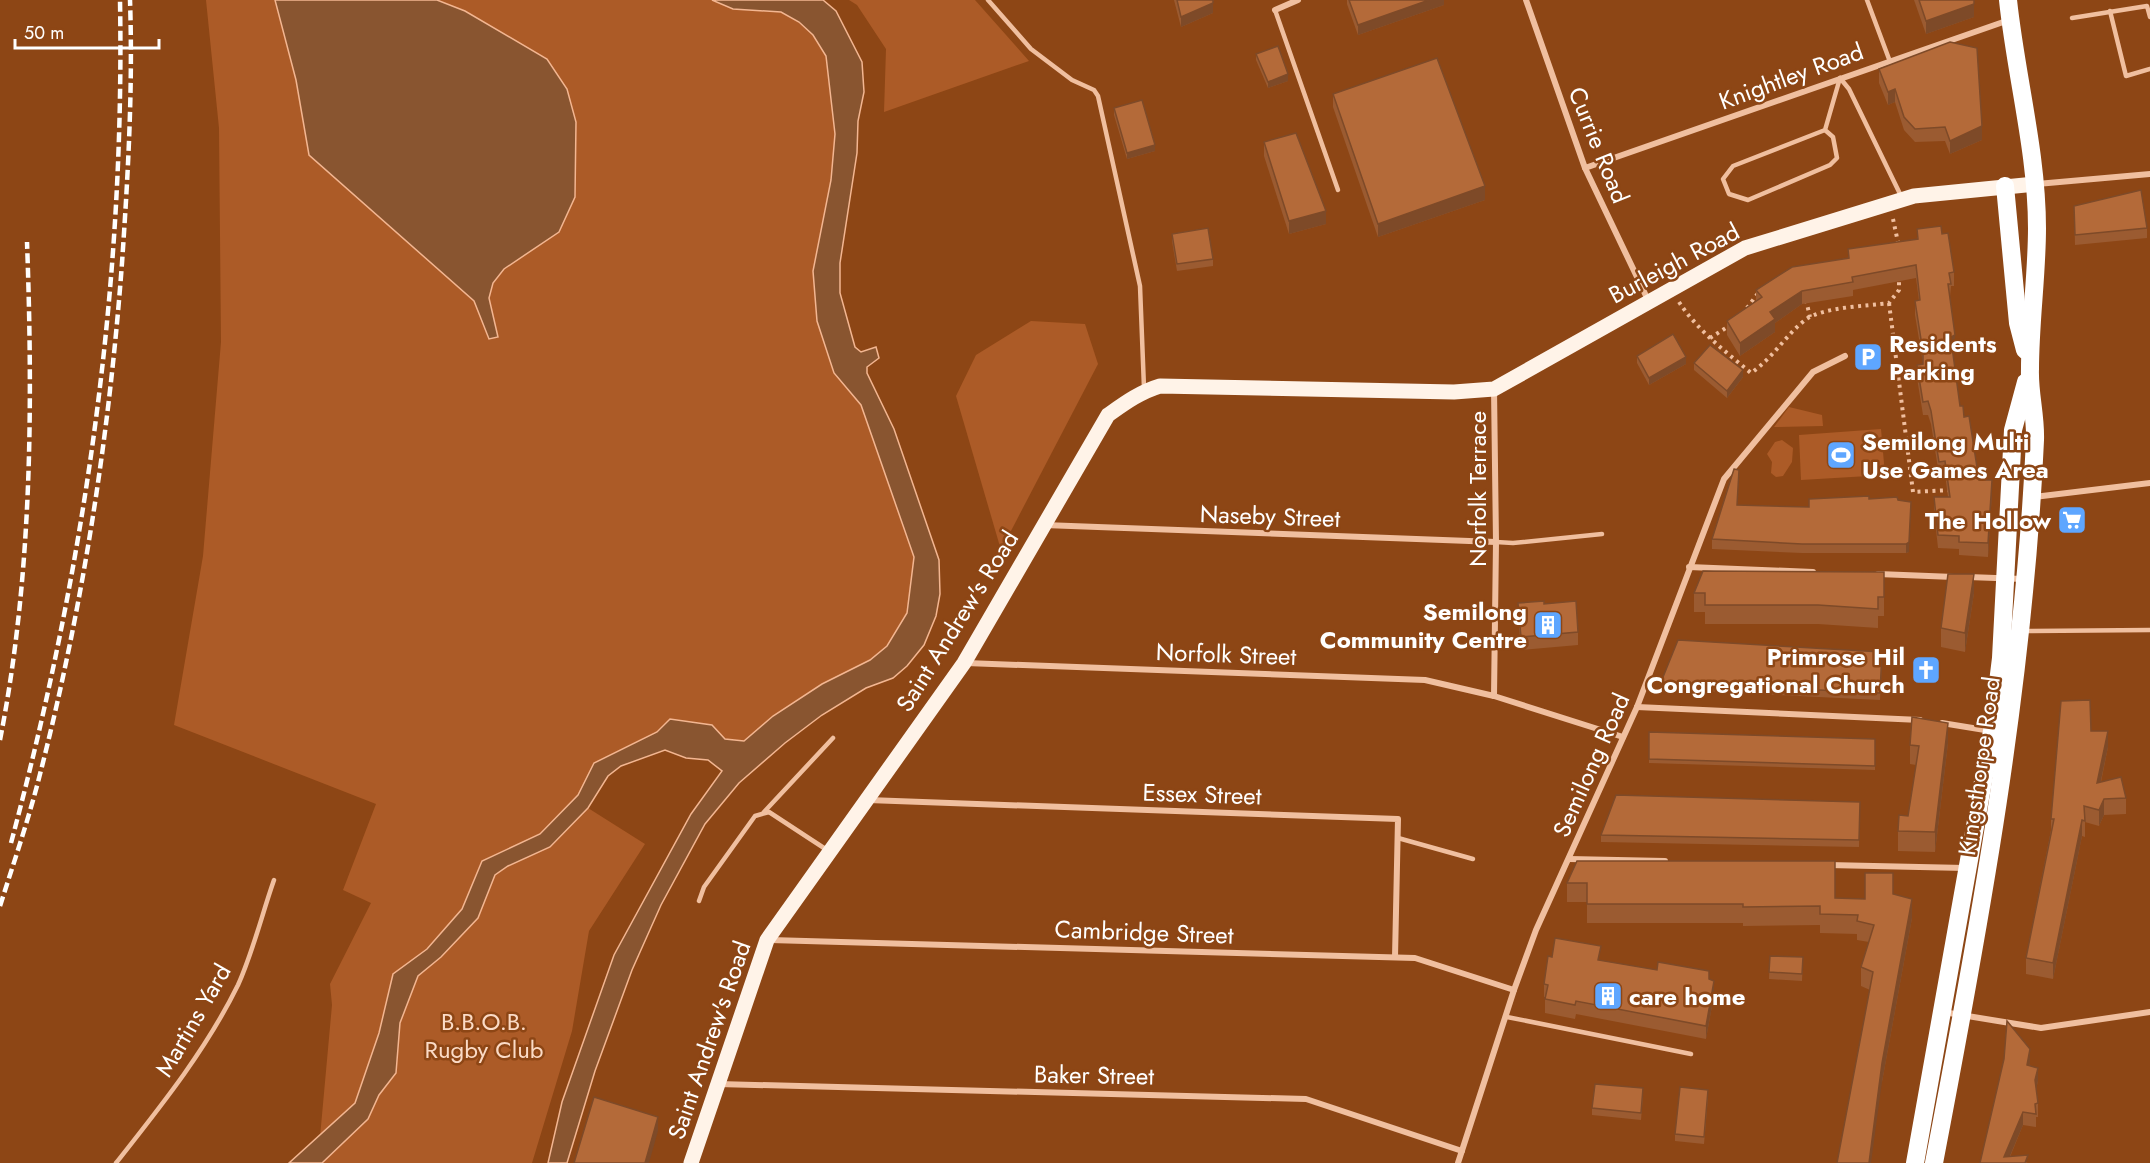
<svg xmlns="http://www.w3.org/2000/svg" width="2150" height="1163" viewBox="0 0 2150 1163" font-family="Jost,sans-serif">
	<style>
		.green { fill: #ac5b27 }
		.water { fill: #895530; stroke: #f3b691; stroke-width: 1.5 }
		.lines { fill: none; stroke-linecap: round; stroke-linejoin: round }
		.path { stroke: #f0bf9f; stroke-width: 4; stroke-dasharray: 3 4.5; stroke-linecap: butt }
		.lane { stroke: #f0bf9f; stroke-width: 4.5 }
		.street { stroke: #f0bf9f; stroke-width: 6 }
		.primary { stroke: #fff3e8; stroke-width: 15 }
		.highway { stroke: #fff; stroke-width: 18 }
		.rail { stroke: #fff; stroke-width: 4.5; stroke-dasharray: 10 4.5; stroke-linecap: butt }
		.wall { fill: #9b5b31 }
		.shaded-wall { fill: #7e4a28 }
		.building { fill: #b46a39; stroke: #7e4a28; stroke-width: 1.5 }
		.labels { text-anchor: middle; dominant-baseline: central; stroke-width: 5; stroke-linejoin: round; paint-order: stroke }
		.street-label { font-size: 24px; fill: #fff; stroke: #8d4615 }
		.poi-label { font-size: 24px; font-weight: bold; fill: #fff; stroke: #8d4615; text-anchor: start }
		.park-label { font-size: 24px; fill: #fbdbc6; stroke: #8d4615 }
	</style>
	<rect width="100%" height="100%" fill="#8d4615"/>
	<!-- green -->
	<g class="green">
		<path d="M206 0H275L296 80 309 155 474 301 498 337 489 298 493 283 504 269 559 232 575 197 576 122 547 59 465 11 437 0H712L733 9 781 12 799 22 813 35 826 56 835 134 831 180 813 271 834 373 861 405 914 557 907 613 887 646 870 660 822 684 773 716 744 741 657 732 595 763 578 795 540 834 482 861 462 909 427 949 393 974 379 1033 355 1103 320 1137 332 1005 330 984 371 903 343 890 376 804 174 725 203 556 221 342 219 128Z"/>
		<path d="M849 0H975L1029 61 884 112 886 49 857 5Z"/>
		<path d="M1031 321 1085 324 1098 364 1001 550 956 396 976 355Z"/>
		<path d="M1789 407 1822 415 1823 426 1774 427Z"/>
		<path d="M1881 429 1885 475 1801 480 1799 435Z"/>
		<path d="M1782 440 1793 448 1792 462 1783 476 1776 477 1771 473 1772 462 1767 454 1775 442Z"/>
		<path d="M588 808 645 844 589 931 572 1031 532 1163H322L368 1119 379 1095 396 1073 400 1023 418 976 441 957 495 875 508 866 550 847Z"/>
	</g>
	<!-- water -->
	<g class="water">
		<path d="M275 0H437L465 11 547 59 567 89 576 122 575 197 559 232 504 269 493 283 489 298 498 337 489 339 474 301 309 155 296 80Z"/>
		<path d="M712 0H823L836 11 862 62 864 92 858 121 857 153 840 263V293L855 347 861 352 876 347 879 358 867 367V373L894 429 939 560 940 594 936 616 924 645 907 666 893 678 866 688 822 715 785 743 739 783 705 824 661 905 632 970 595 1071 567 1163H548L562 1102 614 955 691 814 722 771 708 760 686 758 665 750 621 766 608 776 588 808 550 847 508 866 495 875 478 918 441 957 418 976 400 1023 396 1073 379 1095 368 1119 322 1163H289L355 1103 379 1033 393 974 427 949 462 909 482 861 540 834 578 795 594 763 657 732 670 719 712 725 725 739 744 741 773 716 822 684 870 660 887 646 907 613 914 557 861 405 834 373 817 321 813 271 831 180 835 134 826 56 813 35 799 22 781 12 733 9Z"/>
	</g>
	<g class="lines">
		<!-- path -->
		<g class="path">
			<path d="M1893 219 1899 247"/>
			<path d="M1806 300 1810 317"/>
			<path d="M1679 302C1698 331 1725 351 1751 373 1773 358 1785 336 1805 320 1822 307 1867 306 1889 303L1899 290V278"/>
			<path d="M1889 303 1913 492 1950 490"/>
			<path d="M1747 308 1759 292"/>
			<path d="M1710 338 1729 326"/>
		</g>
		<!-- lane -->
		<g class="lane">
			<path d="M988 0 1031 49 1072 80 1094 90 1098 96 1140 286 1144 388"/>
			<path d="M1867 0 1889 59"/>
			<path d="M1275 10 1338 190"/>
			<path d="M2110 11 2126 76 2150 69"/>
			<path d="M2072 18 2147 6 2150 17"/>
			<path d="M1840 78 1849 89 1902 198"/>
			<path d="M1825 130 1733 166 1723 179 1729 194 1748 200 1830 165 1837 158 1833 137 1825 130 1840 78"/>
			<path d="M1496 542 1513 543 1602 534"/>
			<path d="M2024 631 2150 630"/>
			<path d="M764 812 833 738"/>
			<path d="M1398 838 1473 859"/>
			<path d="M699 901 704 887 755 816 769 812 827 850"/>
			<path d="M1507 1017 1691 1054"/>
			<path d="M116 1163C161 1106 206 1050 238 985 253 952 262 914 274 880"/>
		</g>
		<!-- street -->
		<g class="street">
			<path d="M1526 0 1585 168 1648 300"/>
			<path d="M1275 10 1298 0"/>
			<path d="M1585 168 2009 20"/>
			<path d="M2037 184 2150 174"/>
			<path d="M2034 497 2150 483"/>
			<path d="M1044 525 1496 542"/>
			<path d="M1689 567 1813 572"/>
			<path d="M1878 574 1954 577"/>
			<path d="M1968 577 2023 579"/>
			<path d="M966 663 1425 680 1494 696 1623 737"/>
			<path d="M1494 696 1496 542 1494 389"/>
			<path d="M1637 707 1920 720"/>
			<path d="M1942 723 1991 731"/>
			<path d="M868 800 1398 819 1395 957"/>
			<path d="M1569 859 1665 861"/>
			<path d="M1828 865 1965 868"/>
			<path d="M770 940 1415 958 1514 990"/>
			<path d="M1943 1012 2041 1028 2150 1012"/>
			<path d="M718 1084 1306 1099 1462 1151"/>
			<path d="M1458 1163 1514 990 1536 930 1637 707 1724 479 1813 372 1845 356"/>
		</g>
		<!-- primary -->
		<path class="primary" d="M691 1163 767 940 964 663 1108 415C1125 403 1140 392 1160 386L1454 392 1494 389 1745 248 1914 196 2035 184"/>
		<!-- highway -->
		<g class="highway">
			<path d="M2005 186 2018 323 2025 350"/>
			<path d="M1915 1163 1992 731 2001 658 2013 430 2026 382"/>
			<path d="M1934 1163C1980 923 2024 684 2035 440 2036 416 2029 393 2030 369 2030 322 2037 275 2037 228 2037 152 2016 76 2008 0"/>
		</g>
		<!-- rail -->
		<g class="rail">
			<path d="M0 740C32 577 33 407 27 242"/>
			<path d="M11 843C85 567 125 286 120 0"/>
			<path d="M0 906C13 865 27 824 38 782 82 612 109 438 122 263 128 175 133 88 130 0"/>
		</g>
	</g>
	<!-- wall -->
	<g class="wall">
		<path d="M1174 0H1214L1213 1V13L1181 27Z"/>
		<path d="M1347 0H1444V5L1358 35 1347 4Z"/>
		<path d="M1914 0H1974V17L1926 34Z"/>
		<path d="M1256 54 1288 81 1268 88 1256 60Z"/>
		<path d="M1879 69 1982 140 1950 154 1945 141 1915 142 1904 130 1895 102 1888 105 1879 83Z"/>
		<path d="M1333 94 1485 200 1378 237 1333 107Z"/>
		<path d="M1114 108 1155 151 1127 159 1114 115Z"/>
		<path d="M1264 142 1326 224 1289 234 1264 156Z"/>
		<path d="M2074 206 2147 228V238L2075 245Z"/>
		<path d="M1917 229 1942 234 1954 272V286H1951L1950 297 1955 348 1952 350 1960 406 1964 417 1979 480 1992 493 1988 557 1959 555V549L1938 548 1934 511V497H1948L1945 474 1939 475 1931 424 1928 415H1923L1917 378V365L1923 364V363L1915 315V301H1919L1916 278 1853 290V296L1802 304 1775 323V332L1740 356 1727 335V321L1756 301V290L1848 259V249L1917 239Z"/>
		<path d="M1172 234 1213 259V266L1177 271 1172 241Z"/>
		<path d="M1637 356 1686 364 1649 385 1637 363Z"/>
		<path d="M1694 363 1743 377 1727 398 1694 370Z"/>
		<path d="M1897 497 1909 552 1906 553H1802L1712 549V539L1738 505 1809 507 1869 499Z"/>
		<path d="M1884 572V616H1878V628L1818 624H1705V612H1694V593Z"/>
		<path d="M1974 593 1965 652 1941 647V628Z"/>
		<path d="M1518 603 1544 604 1578 632V645L1521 650 1518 616Z"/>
		<path d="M1882 659 1880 700 1661 689V682Z"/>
		<path d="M2091 731 2108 747 2101 782 2126 798V814L2104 815 2099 826 2085 822V837L2082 836 2053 979 2026 974V958L2051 830V819Z"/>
		<path d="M1649 732 1875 739V770L1649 763Z"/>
		<path d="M1948 743 1935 852 1898 851V831L1908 816 1916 765 1910 764V745Z"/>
		<path d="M1860 802 1859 847 1601 842V835Z"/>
		<path d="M1577 861 1835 898 1865 899 1893 894 1912 918 1882 1082 1870 990 1861 986V967L1869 942 1857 940V934L1820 933V925L1743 926V923H1587V902H1567V883Z"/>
		<path d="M1770 956 1803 957 1802 981 1769 979Z"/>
		<path d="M1552 957 1600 961 1709 979 1714 995 1706 1039 1576 1014 1575 1019 1545 1013V997H1544V984Z"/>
		<path d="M2030 1063V1065L2038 1081 2036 1089 2038 1103V1117H2036V1127L2023 1125 2010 1157 2028 1163H1980Z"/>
		<path d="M1643 1095 1641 1120 1592 1115V1108Z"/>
		<path d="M1708 1097 1704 1144 1675 1141V1134Z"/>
	</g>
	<!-- shaded-wall -->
	<g class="shaded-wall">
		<path d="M1429 0H1444V5L1358 35V25Z"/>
		<path d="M1213 3V13L1181 27V17Z"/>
		<path d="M1974 4V17L1926 34V21Z"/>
		<path d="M1288 74V81L1268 88V82Z"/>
		<path d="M1895 89V102L1888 105V92Z"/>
		<path d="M1982 126V140L1950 154V141Z"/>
		<path d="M1155 145V151L1127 159V153Z"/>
		<path d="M1485 186V200L1378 237V224Z"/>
		<path d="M1326 211V224L1289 234V221Z"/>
		<path d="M1802 291V304L1775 323V332L1740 356V343L1770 312Z"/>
		<path d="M1955 335V348L1951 350V337Z"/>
		<path d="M1686 357V364L1649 385V378Z"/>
		<path d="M1743 370V377L1727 398V391Z"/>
		<path d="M1992 480V493L1988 557V543Z"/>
		<path d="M1911 502 1909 552 1906 553V544Z"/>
		<path d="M1974 574V593L1965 652V633Z"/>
		<path d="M1948 723V743L1935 852V832Z"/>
		<path d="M2108 731V747L2097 799V783Z"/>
		<path d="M2104 799V815L2099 826V810Z"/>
		<path d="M2082 820V836L2053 979V963Z"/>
		<path d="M1912 899V918L1882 1082 1871 1163H1869L1882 1063Z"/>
		<path d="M1714 981V995L1706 1039V1026Z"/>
		<path d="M2030 1049V1063L2027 1078V1065Z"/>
		<path d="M2038 1068V1081L2035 1094V1080Z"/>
		<path d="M2023 1112V1125L2007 1163 2004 1157Z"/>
		<path d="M658 1117V1131L649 1163H645Z"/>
	</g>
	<!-- building -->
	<g class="building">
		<path d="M1177 0H1213V3L1181 17Z"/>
		<path d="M1349 0H1429L1358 25Z"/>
		<path d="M1919 0H1974V4L1926 21Z"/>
		<path d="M1950 42 1977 48 1982 126 1950 141 1945 127 1915 129 1904 117 1895 89 1888 92 1879 69Z"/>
		<path d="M1278 46 1288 74 1268 82 1256 54Z"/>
		<path d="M1437 58 1485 186 1378 224 1333 94Z"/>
		<path d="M1142 100 1155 145 1127 153 1114 108Z"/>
		<path d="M1296 133 1326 211 1289 221 1264 142Z"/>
		<path d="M2141 190 2147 228 2075 235 2074 206Z"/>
		<path d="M1941 226 1942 234 1948 233 1954 272 1949 273 1951 284H1948L1955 335 1951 337 1952 347 1960 406H1963L1964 417 1969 416 1979 480H1992L1988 543 1959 542V536L1938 535 1934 497H1950L1945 461 1939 462 1931 411 1928 401 1923 402 1917 365 1923 364V352L1915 301 1920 300 1916 265 1852 277 1853 282 1802 291 1770 312 1775 319 1740 343 1727 321 1762 297 1756 290 1792 267 1849 258 1848 249 1918 239 1917 229Z"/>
		<path d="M1208 228 1213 259 1177 264 1172 234Z"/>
		<path d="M1673 334 1686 357 1649 378 1637 356Z"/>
		<path d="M1710 345 1743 370 1727 391 1694 363Z"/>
		<path d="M1734 469 1739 470 1737 505 1809 507V499L1869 496V499L1897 497 1898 500 1911 502 1909 542 1906 544H1802L1712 539Z"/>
		<path d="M1703 571 1884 572V597H1878V609L1818 605H1705V593H1694Z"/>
		<path d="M1948 574H1974L1965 633 1941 628Z"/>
		<path d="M1544 601V604L1576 601 1578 632 1521 637 1518 603Z"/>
		<path d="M1678 640 1882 652 1880 693 1661 682Z"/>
		<path d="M2090 700 2091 731H2108L2097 783 2121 777 2126 798 2104 799 2099 810 2084 806 2085 821 2082 820 2053 963 2026 958 2054 819H2051L2061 701Z"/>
		<path d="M1912 717 1948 723 1935 832 1898 831 1899 815 1908 816 1919 746 1910 745Z"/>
		<path d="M1649 732 1875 739V766L1649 759Z"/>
		<path d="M1616 795 1860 802 1859 840 1601 835Z"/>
		<path d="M1577 861H1835V898L1865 899V873H1893V894L1912 899 1882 1063 1869 1163H1837L1873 972 1861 967 1874 925 1857 921 1858 915 1820 914V906L1743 907V904H1587V883H1567Z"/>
		<path d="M1555 938 1601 946 1598 960 1657 970 1658 962 1709 971V979L1714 981 1706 1026 1576 1001 1575 1005 1545 999 1548 985 1544 984 1548 956 1552 957Z"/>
		<path d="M1770 956 1803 957 1802 974 1769 972Z"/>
		<path d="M2007 1021 2030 1049 2027 1065 2038 1068 2035 1080 2038 1103 2035 1104 2036 1114 2023 1112 2004 1157 2028 1155 2025 1163H1980L2004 1059Z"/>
		<path d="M1595 1084 1643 1088 1641 1113 1592 1108Z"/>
		<path d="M1680 1087 1708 1090 1704 1137 1675 1134Z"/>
		<path d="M594 1097 658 1117 645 1163H574Z"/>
	</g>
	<!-- icons -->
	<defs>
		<g id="parking-square" transform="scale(1.5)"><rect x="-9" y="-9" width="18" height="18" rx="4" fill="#5ea6ff" stroke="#8d4615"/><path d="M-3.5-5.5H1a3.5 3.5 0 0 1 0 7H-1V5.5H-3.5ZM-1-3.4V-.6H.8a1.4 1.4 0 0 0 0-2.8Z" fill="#fff"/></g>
		<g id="stadium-square" transform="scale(1.5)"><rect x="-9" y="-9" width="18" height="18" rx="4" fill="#5ea6ff" stroke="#8d4615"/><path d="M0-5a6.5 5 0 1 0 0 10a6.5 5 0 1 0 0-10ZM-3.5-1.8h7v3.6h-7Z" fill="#fff"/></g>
		<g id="supermarket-square" transform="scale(1.5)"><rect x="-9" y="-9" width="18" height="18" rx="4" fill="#5ea6ff" stroke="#8d4615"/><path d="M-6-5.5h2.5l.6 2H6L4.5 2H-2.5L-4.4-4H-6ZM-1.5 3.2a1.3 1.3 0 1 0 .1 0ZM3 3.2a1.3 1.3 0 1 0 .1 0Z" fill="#fff"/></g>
		<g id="building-square" transform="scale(1.5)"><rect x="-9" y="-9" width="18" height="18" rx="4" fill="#5ea6ff" stroke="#8d4615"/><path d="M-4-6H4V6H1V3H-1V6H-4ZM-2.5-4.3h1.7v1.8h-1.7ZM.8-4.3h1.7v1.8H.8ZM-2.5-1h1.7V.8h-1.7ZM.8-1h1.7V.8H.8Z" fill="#fff"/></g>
		<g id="church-square" transform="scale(1.5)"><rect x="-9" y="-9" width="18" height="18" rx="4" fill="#5ea6ff" stroke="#8d4615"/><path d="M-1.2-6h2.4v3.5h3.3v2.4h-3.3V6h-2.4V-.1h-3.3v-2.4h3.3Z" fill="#fff"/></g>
	</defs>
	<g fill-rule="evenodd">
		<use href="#parking-square" x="1868" y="357"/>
		<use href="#stadium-square" x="1841" y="455"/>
		<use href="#supermarket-square" x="2072" y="520"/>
		<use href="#building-square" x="1548" y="625"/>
		<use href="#church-square" x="1926" y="670"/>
		<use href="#building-square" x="1608" y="996"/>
	</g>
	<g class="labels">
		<!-- street labels -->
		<g class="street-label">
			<text transform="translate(1791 76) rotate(-20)">Knightley Road</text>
			<text transform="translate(1599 145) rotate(68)">Currie Road</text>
			<text transform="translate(1674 263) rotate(-28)">Burleigh Road</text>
			<text transform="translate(1477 489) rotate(-90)">Norfolk Terrace</text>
			<text transform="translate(1270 516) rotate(2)">Naseby Street</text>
			<text transform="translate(957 621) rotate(-58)">Saint Andrew's Road</text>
			<text transform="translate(1226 654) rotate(2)">Norfolk Street</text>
			<text transform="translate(1591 765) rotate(-66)">Semilong Road</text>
			<text transform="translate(1979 766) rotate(-82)">Kingsthorpe Road</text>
			<text transform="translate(1202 794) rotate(2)">Essex Street</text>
			<text transform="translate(1144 932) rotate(2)">Cambridge Street</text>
			<text transform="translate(193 1020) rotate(-60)">Martins Yard</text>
			<text transform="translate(709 1040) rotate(-71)">Saint Andrew's Road</text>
			<text transform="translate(1094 1075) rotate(1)">Baker Street</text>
		</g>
		<!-- poi labels -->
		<g class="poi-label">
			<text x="1889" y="343">Residents<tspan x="1889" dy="28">Parking</tspan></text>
			<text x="1862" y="441">Semilong Multi<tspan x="1862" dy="28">Use Games Area</tspan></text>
			<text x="2051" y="520" text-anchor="end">The Hollow</text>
			<text x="1527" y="611" text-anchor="end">Semilong<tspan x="1527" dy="28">Community Centre</tspan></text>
			<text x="1905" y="656" text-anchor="end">Primrose Hil<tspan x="1905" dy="28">Congregational Church</tspan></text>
			<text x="1629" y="996">care home</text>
		</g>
		<!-- park labels -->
		<g class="park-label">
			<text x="484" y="1021">B.B.O.B.<tspan x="484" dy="28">Rugby Club</tspan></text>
		</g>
	</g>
	<!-- scale -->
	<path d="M15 39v9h144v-9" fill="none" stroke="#ffffff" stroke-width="3"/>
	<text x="24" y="39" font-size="18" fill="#ffffff" stroke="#8d4615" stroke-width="4.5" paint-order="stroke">50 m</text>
</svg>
